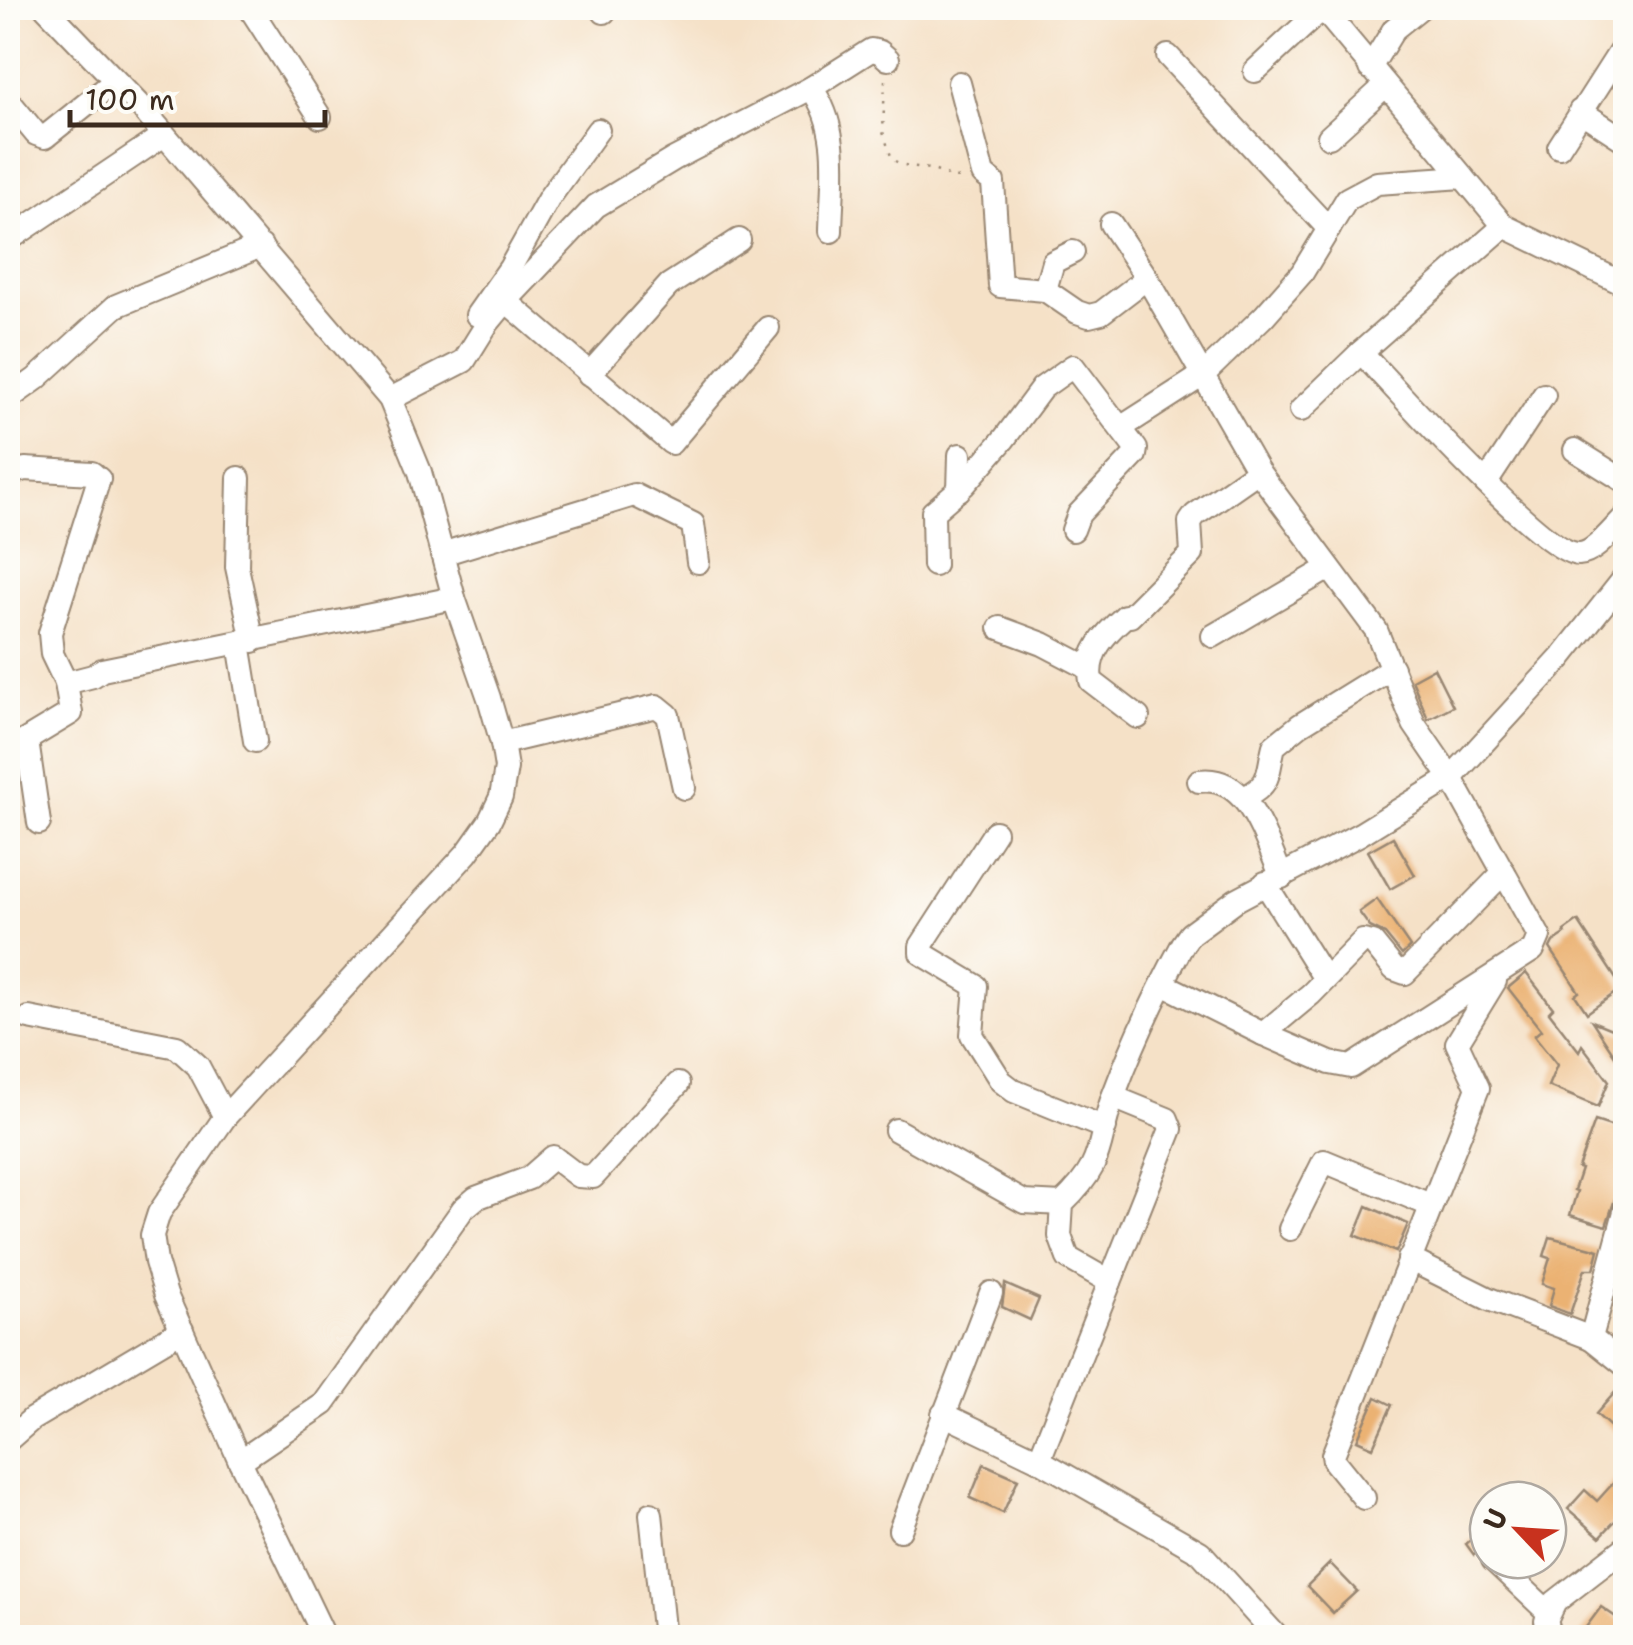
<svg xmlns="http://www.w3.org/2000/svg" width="1633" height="1645" viewBox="0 0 1633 1645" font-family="'Shantell Sans',sans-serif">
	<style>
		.building { fill: #ebb273 }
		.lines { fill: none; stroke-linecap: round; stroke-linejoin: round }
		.minor-casing { stroke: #988672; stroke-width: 26 }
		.path { stroke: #988672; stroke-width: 2.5; stroke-dasharray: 2.5 8; stroke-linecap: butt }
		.minor { stroke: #fff; stroke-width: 22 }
	</style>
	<rect width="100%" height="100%" fill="#fdfcf7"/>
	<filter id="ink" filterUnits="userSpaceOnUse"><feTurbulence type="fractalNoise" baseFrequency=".01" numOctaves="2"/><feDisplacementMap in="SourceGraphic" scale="20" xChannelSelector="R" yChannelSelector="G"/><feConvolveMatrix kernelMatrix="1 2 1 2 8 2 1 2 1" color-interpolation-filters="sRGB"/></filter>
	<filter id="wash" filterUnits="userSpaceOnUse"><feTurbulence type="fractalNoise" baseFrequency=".0048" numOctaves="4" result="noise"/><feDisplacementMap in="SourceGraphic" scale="40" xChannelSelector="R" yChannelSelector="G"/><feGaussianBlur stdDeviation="2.25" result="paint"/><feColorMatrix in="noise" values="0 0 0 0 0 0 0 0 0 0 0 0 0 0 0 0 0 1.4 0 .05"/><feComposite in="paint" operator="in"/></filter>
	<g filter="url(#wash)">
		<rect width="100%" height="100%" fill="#f5e1c7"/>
		<g id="blocks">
			<!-- building -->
			<g class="building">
				<path d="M1434 668 1453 706 1428 719 1412 680Z"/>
				<path d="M1393 837 1415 875 1390 889 1368 851Z"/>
				<path d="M1377 899 1410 947 1402 955 1385 934 1370 927 1359 912Z"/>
				<path d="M1578 921 1622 988 1587 1013 1575 995 1579 992 1550 948 1553 942 1565 934 1564 931Z"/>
				<path d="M1526 973 1553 1008 1549 1012 1579 1051 1582 1045 1609 1081 1598 1107 1548 1086 1557 1065 1534 1036 1541 1030 1508 988Z"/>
				<path d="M1592 1021 1626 1035 1617 1059Z"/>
				<path d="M1595 1121 1626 1131V1166L1606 1226 1570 1215 1577 1191 1574 1190 1581 1169 1578 1168Z"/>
				<path d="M1367 1206 1408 1224 1396 1252 1355 1235Z"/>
				<path d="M1550 1237 1599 1250 1594 1269H1585L1570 1314 1549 1306 1554 1288 1542 1284 1550 1258 1544 1256Z"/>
				<path d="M1005 1284 1039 1299 1030 1320 1002 1307Z"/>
				<path d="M1625 1381H1626V1441L1596 1414Z"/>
				<path d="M1376 1397 1392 1405 1373 1447 1357 1440Z"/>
				<path d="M984 1464 1018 1479 1003 1513 970 1498Z"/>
				<path d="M1626 1469V1509L1600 1537 1568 1509 1585 1490 1597 1501Z"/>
				<path d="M1479 1533 1488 1544 1474 1555 1466 1544Z"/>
				<path d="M1330 1563 1357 1591 1333 1613 1307 1586Z"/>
				<path d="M1601 1607 1626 1624V1638H1578Z"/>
			</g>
		</g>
	</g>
	<g filter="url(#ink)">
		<use href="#blocks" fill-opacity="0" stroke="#988672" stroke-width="2.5"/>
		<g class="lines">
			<!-- minor casing -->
			<g class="minor-casing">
				<g id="minor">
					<path d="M46 8 140 106 390 399 420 472 454 598 489 698 502 743 506 768 501 797 489 822 467 853 225 1117 159 1213 152 1235 156 1262 166 1295 240 1461 325 1638"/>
					<path d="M250 8 320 117"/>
					<path d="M601 8 604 12"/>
					<path d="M1322 8 1504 226 1626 285"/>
					<path d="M1168 56 1329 229"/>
					<path d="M1370 68 1394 29 1420 8"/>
					<path d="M1255 71 1323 8"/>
					<path d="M959 83 983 174 993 182 1000 286 1045 290 1077 312 1089 316 1101 313 1147 278"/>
					<path d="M811 88C842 129 832 182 831 231"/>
					<path d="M8 100 36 134 45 137 115 81"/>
					<path d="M1580 111 1626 141"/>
					<path d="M1329 137 1385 86"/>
					<path d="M1559 147 1623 47"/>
					<path d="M1111 224 1147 278 1258 471 1376 630 1414 724 1451 778 1539 936 1533 950 1351 1067 1330 1063 1263 1034 1163 984"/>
					<path d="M8 240 164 135"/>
					<path d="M1045 290 1053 262 1073 252"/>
					<path d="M506 301 671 443 768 328"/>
					<path d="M477 315 510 268 549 198 598 130"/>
					<path d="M1361 352C1392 385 1544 555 1579 554 1595 554 1614 527 1626 516"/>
					<path d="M589 374 669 285 739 240"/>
					<path d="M8 399 36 379 116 306 261 246"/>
					<path d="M390 399 464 361 487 324 506 301 596 206 674 159 811 88 871 50 880 52 888 59"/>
					<path d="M1301 410 1361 352 1504 226"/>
					<path d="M1122 427 1203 375 1264 316 1302 273 1347 199 1377 183 1463 177"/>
					<path d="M1575 450 1626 482"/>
					<path d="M8 474 25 469 92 473 99 479 50 633 52 654 66 683"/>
					<path d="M239 478 237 567 253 641"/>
					<path d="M1486 483 1544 395"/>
					<path d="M959 490 960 455"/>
					<path d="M442 554 634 495 693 524 698 562"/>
					<path d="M934 565 933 512 964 485 1004 439 1042 388 1073 366 1136 449 1135 455 1079 514 1073 530"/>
					<path d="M1000 628 1043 644 1089 668"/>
					<path d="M1213 636 1329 568"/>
					<path d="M239 643 255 741"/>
					<path d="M1138 717 1091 681C1086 653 1106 633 1125 616H1130L1192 554 1190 522 1195 515 1258 471"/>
					<path d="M27 741 39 823"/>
					<path d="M502 743 657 706 668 715 684 788"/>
					<path d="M8 751 71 713 66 683 93 676 102 670 454 598"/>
					<path d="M1199 781C1249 774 1265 840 1282 877"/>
					<path d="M1244 798C1273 783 1267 773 1274 746L1300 725 1392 668"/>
					<path d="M995 832 921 946V953L976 986 972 1035 1001 1081 1014 1091 1105 1128"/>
					<path d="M1265 883 1325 979"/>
					<path d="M29 1018 177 1047 198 1066 225 1117"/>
					<path d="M1263 1034 1311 994 1363 941 1373 943 1394 969 1405 973 1504 872"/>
					<path d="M896 1130 1024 1202 1062 1204"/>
					<path d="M1626 1208 1591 1338 1626 1366"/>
					<path d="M1290 1229 1324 1161 1430 1205"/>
					<path d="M1409 1259 1489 1299 1591 1338"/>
					<path d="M1110 1282 1068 1258 1060 1236 1062 1204C1108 1160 1095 1146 1114 1094 1133 1043 1157 992 1183 944L1190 934 1236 900 1360 834 1451 778 1561 658 1626 576"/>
					<path d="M943 1414 1039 1460 1200 1552 1278 1638"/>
					<path d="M8 1440 32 1419 182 1330"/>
					<path d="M1039 1460 1171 1129 1167 1119 1113 1097"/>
					<path d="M240 1461 324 1404 463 1209 476 1198 529 1178 553 1157 578 1176 593 1177 678 1084"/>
					<path d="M1364 1498 1334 1461 1333 1455 1478 1088 1457 1043 1495 981"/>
					<path d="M651 1514 664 1638"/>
					<path d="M900 1530 991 1293"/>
					<path d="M1493 1560 1548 1612"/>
					<path d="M1551 1638 1546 1621 1555 1602 1626 1547"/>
				</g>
			</g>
			<!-- path -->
			<path class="path" d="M885 80 883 132 892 159C906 169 917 165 932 170 945 173 949 180 963 177"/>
			<!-- minor -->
			<use href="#minor" class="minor"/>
		</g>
	</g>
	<!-- margin -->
	<rect width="1633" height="1645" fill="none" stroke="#fdfcf7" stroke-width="40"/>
	<!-- north arrow -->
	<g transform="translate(1518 1530) rotate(295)"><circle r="48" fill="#fdfcf7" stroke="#afa8a0" stroke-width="2.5"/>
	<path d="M0-8L18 38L0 25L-18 38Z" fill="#c8321e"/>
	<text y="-15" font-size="28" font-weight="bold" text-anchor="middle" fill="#3b2a1e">U</text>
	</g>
	<!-- scale -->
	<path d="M70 110v15h255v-15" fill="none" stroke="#3b2a1e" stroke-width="5"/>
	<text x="85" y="110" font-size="30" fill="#3b2a1e" stroke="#fdfcf7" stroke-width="8" paint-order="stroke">100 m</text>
</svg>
